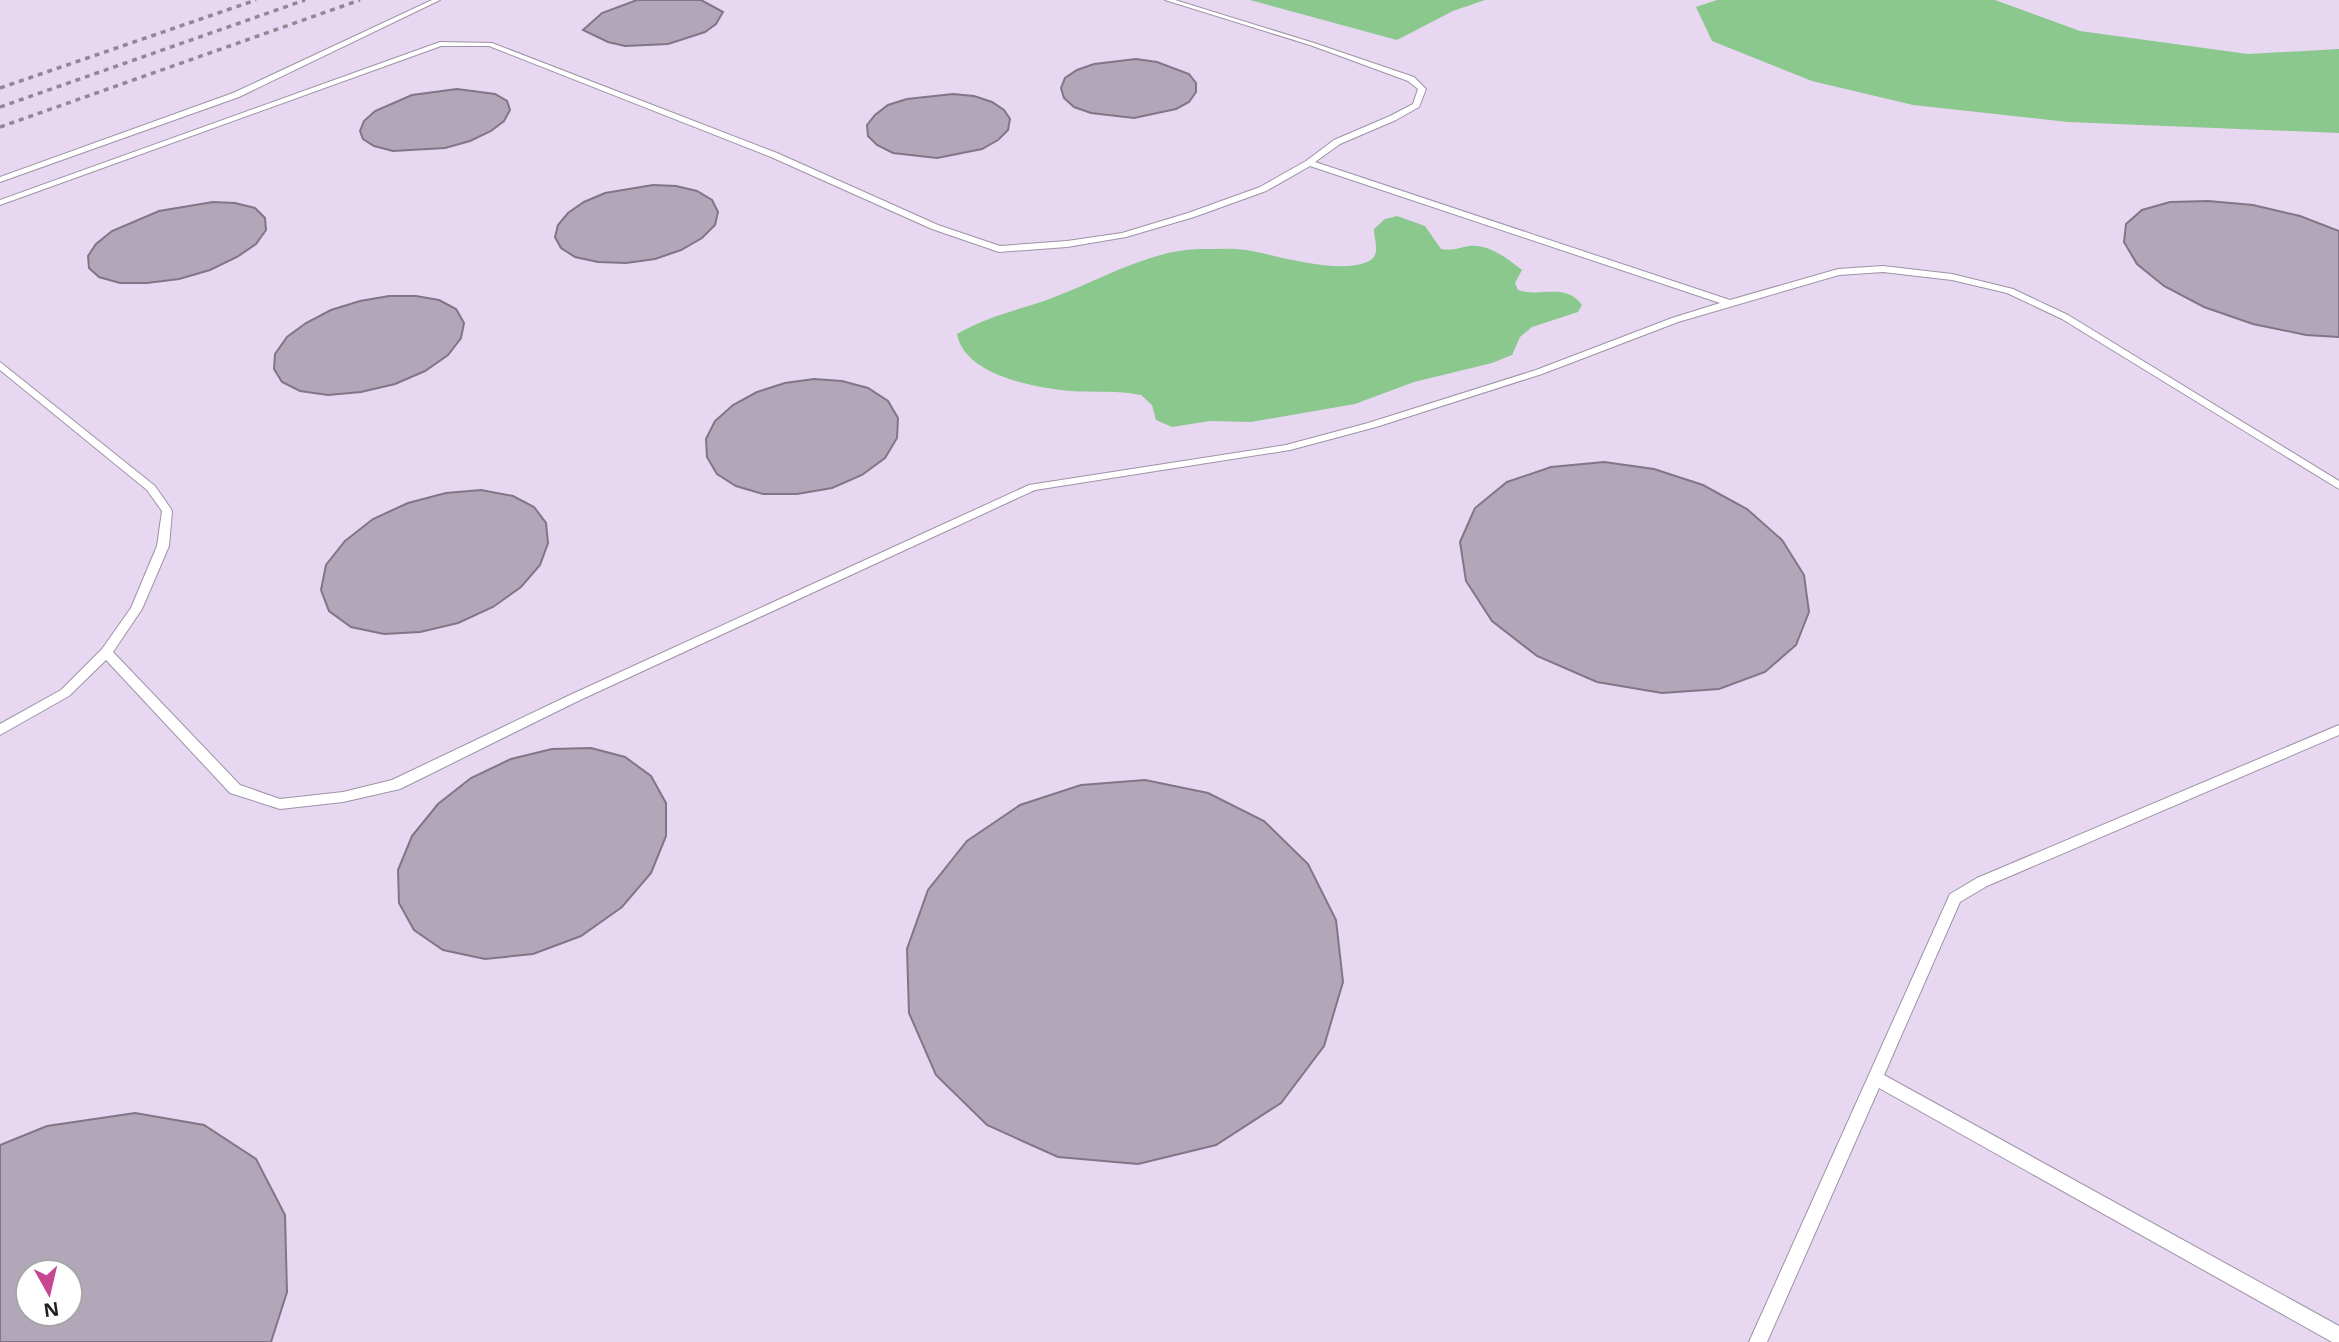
<svg xmlns="http://www.w3.org/2000/svg" width="2339" height="1342" viewBox="0 0 2339 1342" font-family="'Open Sans',sans-serif">
	<style>
		.built { fill: #e7d7f1; fill-rule: evenodd }
		.forest { fill: #8bc88e }
		.building { fill: #b2a7b9; stroke: #807687; stroke-width: 2; fill-rule: evenodd }
		.lines { fill: none; stroke-linecap: round; stroke-linejoin: round }
		.lane-casing { stroke: #9e93a5; stroke-width: 2 }
		.lane { fill: #fff; fill-rule: evenodd }
		.rail { stroke: #918896; stroke-width: 3.5; stroke-dasharray: 5 5; stroke-linecap: butt }
	</style>
	<rect width="100%" height="100%" fill="#eee2f5"/>
	<!-- built -->
	<path class="built" d="M0 0H2339V1342H0ZM28 1272H70V1314H28Z"/>
	<!-- forest -->
	<g class="forest">
		<path d="M1250 0H1485L1453 11 1397 40Z"/>
		<path d="M1717 0H1995L2080 31 2248 54 2339 49V133L2068 122 1913 105 1812 81 1712 41 1696 7Z"/>
		<path d="M1397 216 1425 226 1441 249C1452 251 1458 248 1469 246 1488 243 1508 259 1522 270L1515 283 1518 290C1541 298 1565 282 1582 305L1578 312 1532 327 1520 337 1512 355 1492 363 1414 382 1355 404 1251 422 1210 421 1172 427 1156 420 1152 405 1141 395C1118 390 1094 393 1071 391 1035 388 964 375 957 334 987 316 1020 310 1052 298 1098 281 1153 248 1203 249 1217 249 1232 248 1246 250 1277 255 1337 275 1367 262 1382 256 1374 241 1374 229L1385 219Z"/>
	</g>
	<!-- building -->
	<g class="building">
		<path d="M637 0H701L723 12 716 24 705 32 668 44 625 46 608 42 583 30 602 13Z"/>
		<path d="M1136 59 1157 62 1189 74 1196 83V92L1189 102 1176 109 1134 118 1091 113 1074 107 1064 98 1061 88 1065 78 1077 70 1094 64Z"/>
		<path d="M457 89 495 94 507 101 510 110 504 121 491 131 470 141 445 148 393 151 374 146 363 139 360 131 364 121 375 111 412 95Z"/>
		<path d="M953 94 974 96 992 102 1004 110 1010 119 1008 130 998 140 982 149 937 158 893 153 877 145 868 136 867 125 875 115 888 105 907 99Z"/>
		<path d="M653 185 676 186 697 191 712 200 718 212 715 225 702 238 681 250 655 259 626 263 598 262 575 257 561 248 555 237 558 225 568 213 584 202 605 193Z"/>
		<path d="M2208 201 2253 205 2300 216 2339 231V337L2306 335 2253 324 2204 307 2164 286 2137 264 2124 242 2126 224 2142 210 2170 202Z"/>
		<path d="M213 202 235 203 255 208 265 218 266 230 256 244 237 257 210 270 179 279 147 283H120L99 277 89 268 88 256 96 244 112 231 159 211Z"/>
		<path d="M389 296H416L439 300 456 309 464 323 461 338 448 355 425 371 395 384 361 392 328 395 300 391 282 382 274 369 275 354 287 337 306 323 331 310 360 301Z"/>
		<path d="M814 379 842 381 868 388 888 401 898 418 897 438 885 458 862 475 832 488 797 494H763L736 486 717 474 707 457 706 439 715 421 733 405 757 392 785 383Z"/>
		<path d="M1604 462 1654 469 1703 485 1747 509 1782 540 1804 575 1809 612 1796 645 1765 672 1719 689 1662 693 1597 682 1537 656 1492 621 1466 581 1460 542 1475 508 1507 482 1551 467Z"/>
		<path d="M481 490 513 496 534 507 546 523 548 543 540 565 521 587 493 607 458 623 420 632 384 634 351 627 329 611 321 590 326 565 345 541 373 519 408 503 446 493Z"/>
		<path d="M591 748 625 757 651 776 666 803V836L651 873 622 907 581 936 533 954 485 959 443 950 414 930 399 903 398 870 412 836 438 804 471 778 511 759 552 749Z"/>
		<path d="M1145 780 1208 793 1264 821 1308 864 1336 920 1343 982 1324 1046 1281 1103 1216 1145 1138 1164 1058 1157 987 1125 936 1075 909 1013 907 949 928 890 967 841 1020 805 1081 785Z"/>
		<path d="M135 1113 204 1125 256 1159 285 1215 287 1292 271 1342H0V1145L47 1126ZM28 1272H70V1314H28Z"/>
	</g>
	<g class="lines">
		<!-- lane casing -->
		<g class="lane-casing">
			<g id="lane">
				<path d="M432 0H440L239 97 0 182V177L233 93Z"/>
				<path d="M1165 0H1175L1314 43 1414 77 1426 89 1419 107 1396 120 1340 144 1315 162 1730 300 1838 269 1883 266 1952 274 2013 289 2068 315 2339 481V489L2062 319 2007 293 1952 280 1883 272 1839 275 1678 322 1542 374 1376 427 1290 450 1035 490 578 701 400 789 343 802 280 809 230 793 106 660 69 696 0 735V724L61 690 102 649 131 608 157 546 162 511 147 490 0 370V362L155 486 171 509 172 511 169 546 142 609 113 652 240 785 280 799 343 792 392 780 570 695 1029 485 1286 445 1368 423 1536 370 1672 318 1720 303 1310 166 1266 191 1194 217 1126 237 1067 247 999 252 932 229 771 157 489 46H441L0 205V200L440 42 492 43 777 153 938 225 1000 246 1067 241 1122 233 1188 213 1260 187 1306 161 1334 140 1390 116 1413 104 1418 89 1408 81 1310 45Z"/>
				<path d="M2339 725V735L1987 886 1960 902 1884 1075 2339 1326V1342H2332L1879 1088 1767 1342H1749L1950 894 1977 878Z"/>
			</g>
		</g>
		<!-- lane -->
		<use href="#lane" class="lane"/>
		<!-- rail -->
		<g class="rail">
			<path d="M0 88 256 0"/>
			<path d="M0 107 305 0"/>
			<path d="M0 127 360 0"/>
		</g>
	</g>
	<!-- north arrow -->
	<g transform="translate(49 1293) rotate(172)"><circle r="33" fill="#ffffff" stroke="#a7a5a8" stroke-width="2"/>
	<path d="M0-5L12 26L0 18L-12 26Z" fill="#c64692"/>
	<text y="-10" font-size="19" font-weight="bold" text-anchor="middle" fill="#231e25">N</text>
	</g>
</svg>
